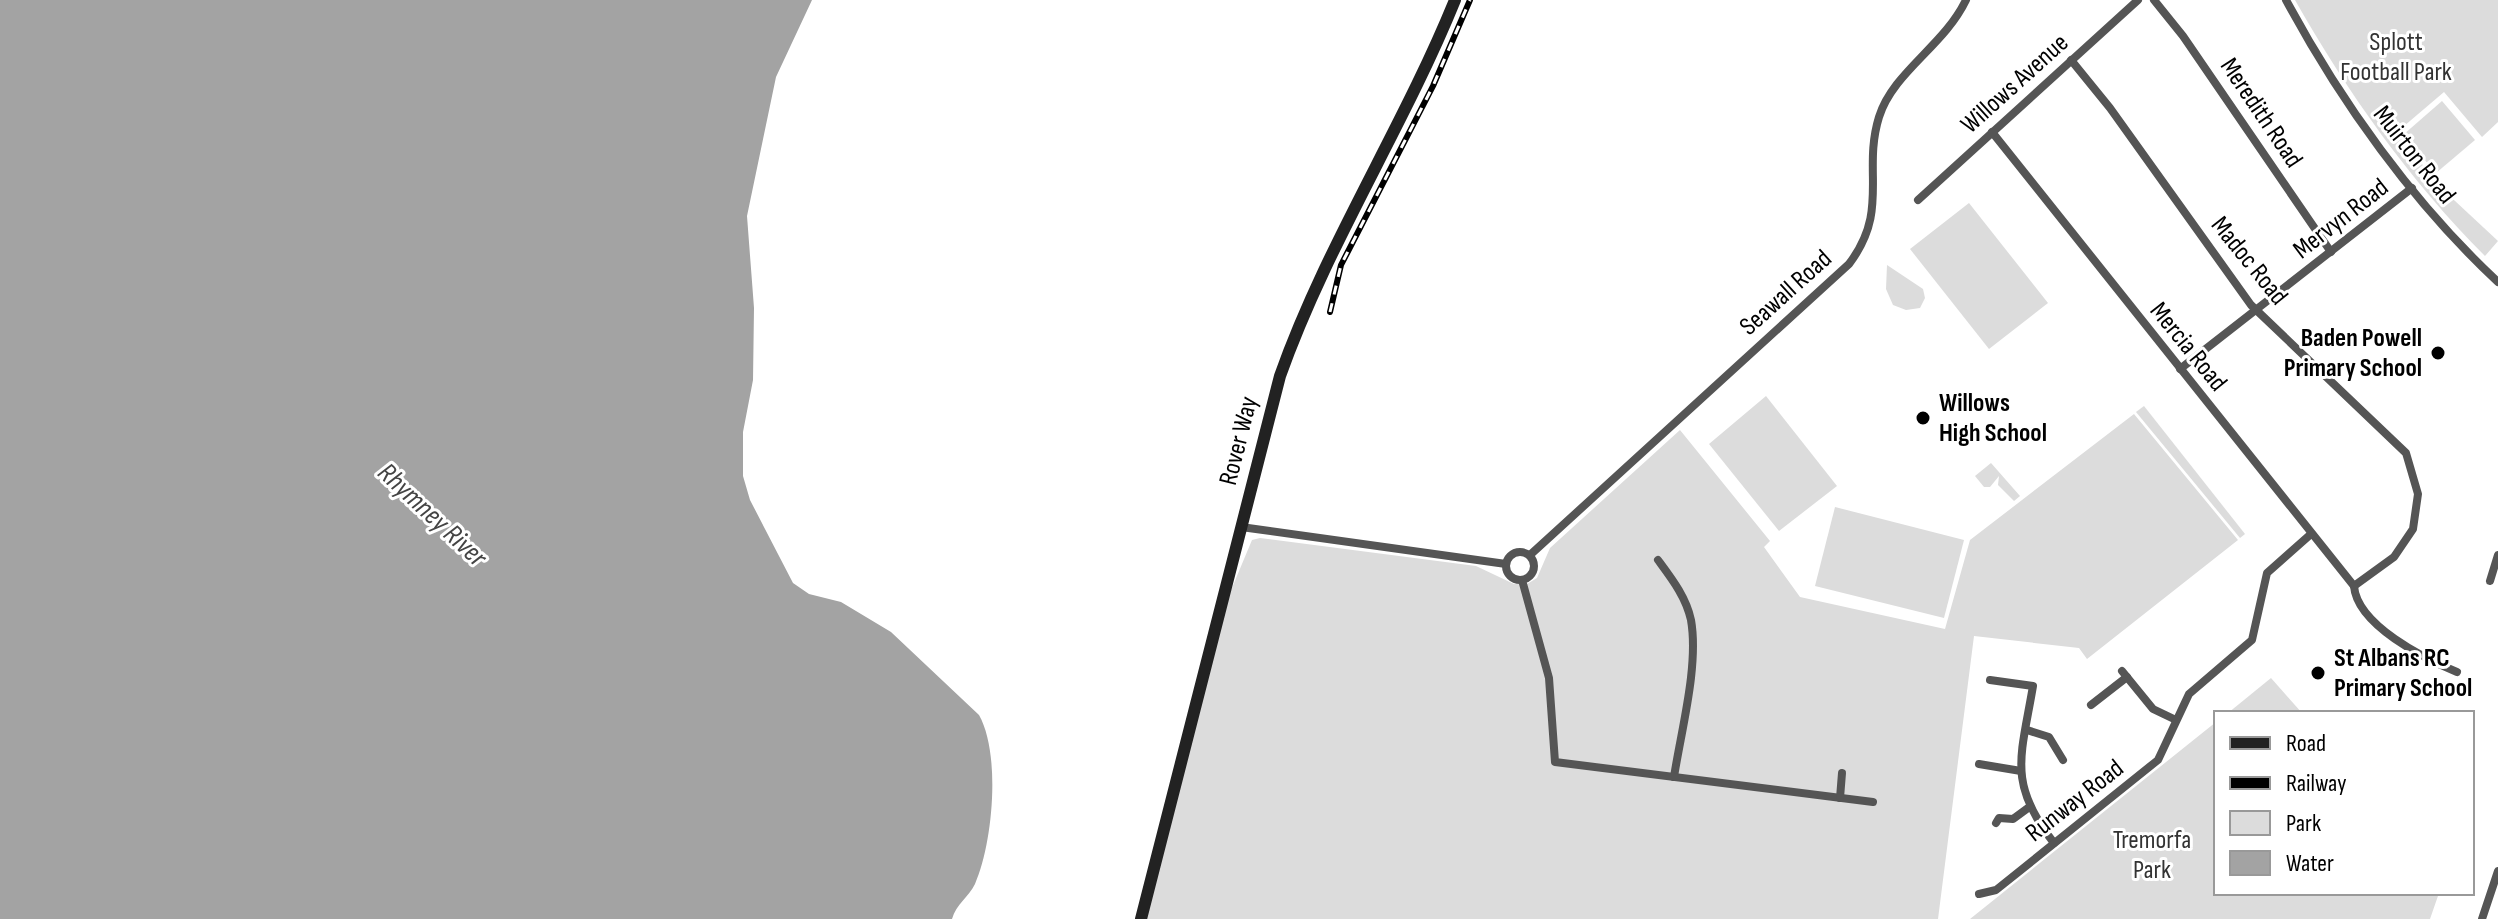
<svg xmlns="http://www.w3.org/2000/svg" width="2498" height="919" viewBox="0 0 2498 919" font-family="'Sofia Sans Condensed',sans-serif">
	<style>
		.green { fill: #dcdcdc }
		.water { fill: #a3a3a3 }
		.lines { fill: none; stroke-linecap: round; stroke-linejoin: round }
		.street { stroke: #555; stroke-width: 8 }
		.secondary { stroke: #222; stroke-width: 12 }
		.rail-casing { stroke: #000; stroke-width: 6 }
		.rail { stroke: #fff; stroke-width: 3; stroke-dasharray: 9; stroke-linecap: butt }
		.poi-dot { fill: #000; stroke: #fff; stroke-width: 3 }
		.labels { text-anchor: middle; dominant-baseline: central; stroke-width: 6; stroke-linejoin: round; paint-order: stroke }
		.park-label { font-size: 26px; fill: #333; stroke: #fff }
		.street-label { font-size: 26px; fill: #000; stroke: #fff }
		.poi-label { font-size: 26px; font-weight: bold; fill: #000; stroke: #fff; text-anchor: start }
		.water-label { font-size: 28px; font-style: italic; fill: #444; stroke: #fff }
	</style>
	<rect width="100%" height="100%" fill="#fff"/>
	<!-- green -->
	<g class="green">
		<path d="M2295 0H2498V122L2482 137 2444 92 2397 132 2440 187 2498 241 2485 256C2410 181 2347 92 2295 0Z"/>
		<path d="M2442 101 2475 140 2436 173 2403 135Z"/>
		<path d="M1969 203 2048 303 1989 349 1910 249Z"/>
		<path d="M1887 265 1923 289 1925 298 1920 308 1906 310 1893 305 1886 289Z"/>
		<path d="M1766 396 1837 486 1779 531 1709 444Z"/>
		<path d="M2144 406 2245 534 2240 538 2136 412Z"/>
		<path d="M2134 414 2238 540 2087 659 2079 648 1974 636 1938 919H1146L1224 607 1252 540 1260 538 1476 566 1514 584H1527L1537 578 1550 548 1680 430 1770 541 1764 547 1800 597 1945 629 1970 540Z"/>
		<path d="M1991 463 2020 496 2014 501 1998 485 1999 476 1990 487H1984L1975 476Z"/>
		<path d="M1835 507 1964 540 1944 618 1815 586Z"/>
		<path d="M2271 678 2302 713H2228Z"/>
		<path d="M2216 722V893H2439L2430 919H1970Z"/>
	</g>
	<!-- water -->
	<path class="water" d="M0 0H812L776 77 747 216 754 308 753 380 743 432V476L750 500 793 583 809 594 841 602 891 632 979 715C1001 754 993 843 975 884 969 897 956 904 952 919H0Z"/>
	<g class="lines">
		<!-- street -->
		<g class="street">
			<path d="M2154 0 2183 36 2331 252"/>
			<path d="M2286 0C2341 102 2413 203 2498 282"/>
			<path d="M2071 60 2110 108 2251 305 2406 453 2418 494 2413 529 2394 557 2354 586"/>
			<path d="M1992 132 2354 586"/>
			<path d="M1918 200 2138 0"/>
			<path d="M2180 369 2412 188"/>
			<path d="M1241 527 1506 564"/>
			<circle cx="1520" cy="566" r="14"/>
			<path d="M1530 555 1849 264C1890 210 1862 172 1879 117 1893 72 1944 46 1966 0"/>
			<path d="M1658 560C1672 579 1686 597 1691 620 1699 666 1681 731 1674 777"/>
			<path d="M1522 580 1549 678 1555 762 1873 802"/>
			<path d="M2490 581 2498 555"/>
			<path d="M2354 586C2357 625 2425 659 2457 672"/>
			<path d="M2122 671 2153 709 2176 720"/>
			<path d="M1990 680 2033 686C2021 757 2007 783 2054 843"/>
			<path d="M2091 705 2127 677"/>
			<path d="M2027 730 2049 737 2063 760"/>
			<path d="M1979 764 2021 771"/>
			<path d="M1840 798 1842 773"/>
			<path d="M1996 823 1999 818 2013 819 2028 808"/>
			<path d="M1979 894 1996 890 2158 760 2189 694 2252 640 2267 573 2311 534"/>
			<path d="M2482 919 2498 871"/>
		</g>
		<!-- secondary -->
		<path class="secondary" d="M1141 919 1280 376C1326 246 1403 128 1455 0"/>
		<!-- rail casing -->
		<g class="rail-casing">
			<path id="rail" d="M1330 312 1341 265 1433 86 1470 0"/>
		</g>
		<!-- rail -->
		<use href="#rail" class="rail"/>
	</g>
	<!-- markers -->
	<g class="poi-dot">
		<circle cx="2438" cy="353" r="8"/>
		<circle cx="1923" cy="418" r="8"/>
		<circle cx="2318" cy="673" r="8"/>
	</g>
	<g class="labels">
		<!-- park labels -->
		<g class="park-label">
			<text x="2396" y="42">Splott<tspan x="2396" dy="30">Football Park</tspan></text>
			<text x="2152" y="840">Tremorfa<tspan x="2152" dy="30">Park</tspan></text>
		</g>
		<!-- street labels -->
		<g class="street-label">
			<text transform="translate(2015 84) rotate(-42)">Willows Avenue</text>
			<text transform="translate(2261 113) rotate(56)">Meredith Road</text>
			<text transform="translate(2414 155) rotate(52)">Muirton Road</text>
			<text transform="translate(2341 219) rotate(-38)">Mervyn Road</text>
			<text transform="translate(2249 261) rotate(51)">Madoc Road</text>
			<text transform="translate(1786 293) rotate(-42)">Seawall Road</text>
			<text transform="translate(2188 347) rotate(51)">Mercia Road</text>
			<text transform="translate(1239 441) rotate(-76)">Rover Way</text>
			<text transform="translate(2075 801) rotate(-38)">Runway Road</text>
		</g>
		<!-- poi labels -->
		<g class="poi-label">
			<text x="2422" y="338" text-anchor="end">Baden Powell<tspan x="2422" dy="30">Primary School</tspan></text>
			<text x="1939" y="403">Willows<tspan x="1939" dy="30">High School</tspan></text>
			<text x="2334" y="658">St Albans RC<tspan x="2334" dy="30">Primary School</tspan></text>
		</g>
		<!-- water labels -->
		<g class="water-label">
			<text transform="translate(432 515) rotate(43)">Rhymney River</text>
		</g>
	</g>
	<!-- legend -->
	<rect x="2214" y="711" width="260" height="184" fill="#ffffff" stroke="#999999" stroke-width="2"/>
	<rect x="2230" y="737" width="40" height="12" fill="#222222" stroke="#999999" stroke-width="2"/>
	<text x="2286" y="751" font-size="24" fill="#000000">Road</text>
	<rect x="2230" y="777" width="40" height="12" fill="#000000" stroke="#999999" stroke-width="2"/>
	<text x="2286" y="791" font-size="24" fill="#000000">Railway</text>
	<rect x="2230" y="811" width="40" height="24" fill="#dcdcdc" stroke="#999999" stroke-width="2"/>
	<text x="2286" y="831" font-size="24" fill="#000000">Park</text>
	<rect x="2230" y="851" width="40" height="24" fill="#a3a3a3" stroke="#999999" stroke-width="2"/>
	<text x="2286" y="871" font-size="24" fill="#000000">Water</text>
</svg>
